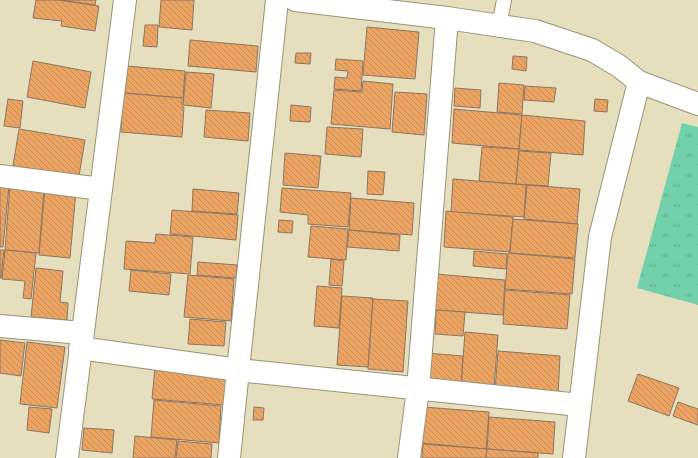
<svg xmlns="http://www.w3.org/2000/svg" width="698" height="458" viewBox="0 0 698 458" font-family="Barlow,sans-serif">
	<style>
		.grass { fill: url(#grass-tufts) }
		.building { fill: url(#building-back-hatch); stroke: #8f7560 }
		.lines { fill: none; stroke-linecap: round; stroke-linejoin: round }
		.lane-casing { stroke: #9a9373; stroke-width: 16 }
		.street-casing { stroke: #9a9373; stroke-width: 24 }
		.lane { stroke: #fff; stroke-width: 14 }
		.street { stroke: #fff; stroke-width: 22 }
	</style>
	<defs>
		<pattern id="grass-tufts" width="24" height="20" patternUnits="userSpaceOnUse"><rect width="24" height="20" fill="#72d1aa"/><path d="M3 7l-1-3M5 7V3M7 7l1-3M15 17l-1-3M17 17v-4M19 17l1-3" fill="none" stroke="#62b291"/></pattern>
		<pattern id="building-back-hatch" width="6" height="6" patternUnits="userSpaceOnUse"><rect width="6" height="6" fill="#eba464"/><path d="M-1 5l2 2M0 0l6 6M5-1l2 2" fill="none" stroke="#c88c55"/></pattern>
	</defs>
	<rect width="100%" height="100%" fill="#e6dfbe"/>
	<!-- grass -->
	<path class="grass" d="M682 123 698 127V305L637 288Z"/>
	<!-- building -->
	<g class="building">
		<path d="M36 0H58L99 6 95 31 61 26 62 21 33 18Z"/>
		<path d="M61 0H96L95 5Z"/>
		<path d="M161 0H194L192 30 159 27Z"/>
		<path d="M145 25H158L157 47 143 46Z"/>
		<path d="M367 27 419 32 415 79 363 75Z"/>
		<path d="M190 40 258 46 256 72 188 66Z"/>
		<path d="M296 53H311L310 64 295 63Z"/>
		<path d="M513 56 527 57 526 71 512 69Z"/>
		<path d="M336 59 363 61 361 91 334 89 335 77 347 78 348 71 335 70Z"/>
		<path d="M33 61 91 72 85 108 27 97Z"/>
		<path d="M127 66 185 71 183 98 125 93Z"/>
		<path d="M186 72 214 74 211 108 183 105Z"/>
		<path d="M363 81 393 84 390 129 331 124 334 90 362 92Z"/>
		<path d="M499 83 524 85 522 114 497 112Z"/>
		<path d="M525 86 556 88 554 102 524 100Z"/>
		<path d="M455 88 481 90 480 108 454 106Z"/>
		<path d="M395 92 427 94 424 135 392 132Z"/>
		<path d="M123 93 182 98V107H184L182 137 121 132Z"/>
		<path d="M8 99 23 101 20 128 4 126Z"/>
		<path d="M595 99 608 100 607 112 594 111Z"/>
		<path d="M291 105 311 107 310 122 290 121Z"/>
		<path d="M454 109 522 115 519 149 452 143Z"/>
		<path d="M206 110 250 113 248 141 204 137Z"/>
		<path d="M522 115 585 121 583 155 519 150Z"/>
		<path d="M327 127 363 129 361 157 325 154Z"/>
		<path d="M19 129 85 140 79 176 13 166Z"/>
		<path d="M482 147 519 149 516 184 479 181Z"/>
		<path d="M519 151 551 153 548 186 516 184Z"/>
		<path d="M285 153 321 156 318 188 283 185Z"/>
		<path d="M368 171 385 172 383 195 367 194Z"/>
		<path d="M453 179 526 185 524 217 451 212Z"/>
		<path d="M0 185 9 186 3 247H0Z"/>
		<path d="M10 185 44 189 39 253 5 250Z"/>
		<path d="M527 185 580 189 577 224 524 219Z"/>
		<path d="M45 188 76 191 70 258 39 255Z"/>
		<path d="M282 188 351 193 348 227 308 224V215L280 212Z"/>
		<path d="M193 189 239 193 237 214 192 211Z"/>
		<path d="M351 198 414 203 412 235 349 230Z"/>
		<path d="M172 210 238 215 236 240 170 234Z"/>
		<path d="M446 211 513 217 510 252 444 247Z"/>
		<path d="M513 219 578 224 575 258 510 253Z"/>
		<path d="M279 220 293 221 292 233 278 232Z"/>
		<path d="M311 226 348 229 346 260 308 257Z"/>
		<path d="M349 230 400 235 399 251 347 247Z"/>
		<path d="M156 234 193 237 190 274 124 269 126 241 155 243Z"/>
		<path d="M0 250H4L1 278H0Z"/>
		<path d="M5 250 36 253 31 299 23 298 25 281 2 279Z"/>
		<path d="M474 251 507 254 506 269 473 266Z"/>
		<path d="M508 253 575 259 572 294 505 289Z"/>
		<path d="M331 259 344 261 342 286 329 285Z"/>
		<path d="M198 262 237 265 236 278 197 275Z"/>
		<path d="M36 268 63 271 60 302 68 303 67 320 31 317Z"/>
		<path d="M131 270 171 274 169 295 129 291Z"/>
		<path d="M436 274 505 280 503 315 434 310Z"/>
		<path d="M188 275 234 279 231 321 184 317Z"/>
		<path d="M317 286 342 288 339 328 314 326Z"/>
		<path d="M505 290 570 295 567 329 503 324Z"/>
		<path d="M342 296 373 298 368 367 337 365Z"/>
		<path d="M373 299 408 301 403 372 368 369Z"/>
		<path d="M436 310 465 312 463 336 435 334Z"/>
		<path d="M190 319 226 322 224 346 188 344Z"/>
		<path d="M465 332 498 335 494 388 461 386Z"/>
		<path d="M0 340 25 343 21 376 0 373Z"/>
		<path d="M27 342 65 347 57 408 20 404Z"/>
		<path d="M498 351 560 356 558 396 495 391Z"/>
		<path d="M426 353 463 356 461 386 424 383Z"/>
		<path d="M155 367 228 373 225 405 152 399Z"/>
		<path d="M638 374 679 388 669 416 628 401Z"/>
		<path d="M154 400 221 406 219 443 151 437Z"/>
		<path d="M678 402 698 409V425L673 416Z"/>
		<path d="M29 407 52 409 49 433 27 430Z"/>
		<path d="M254 407 264 408 263 420H253Z"/>
		<path d="M423 407 489 412 486 449 421 443Z"/>
		<path d="M489 417 555 422 553 454 487 449Z"/>
		<path d="M84 428 114 430 112 453 82 450Z"/>
		<path d="M135 436 177 440 175 458H133Z"/>
		<path d="M178 441 212 444 211 458H176Z"/>
		<path d="M423 444 487 449 486 458H422Z"/>
		<path d="M487 449 538 453V458H486Z"/>
	</g>
	<g class="lines">
		<!-- lane casing -->
		<g class="lane-casing">
			<path id="lane" d="M499 26 504 0"/>
		</g>
		<!-- street casing -->
		<g class="street-casing">
			<g id="street">
				<path d="M295 0 447 18 535 31 592 50 619 66 639 82 698 104"/>
				<path d="M0 176 101 189"/>
				<path d="M0 326 82 333"/>
				<path d="M80 348 238 370 580 405"/>
				<path d="M67 458 125 0"/>
				<path d="M229 458 238 370 277 0"/>
				<path d="M409 458 418 389 447 18"/>
				<path d="M574 458 600 237 639 82"/>
			</g>
		</g>
		<!-- lane -->
		<use href="#lane" class="lane"/>
		<!-- street -->
		<use href="#street" class="street"/>
	</g>
</svg>
